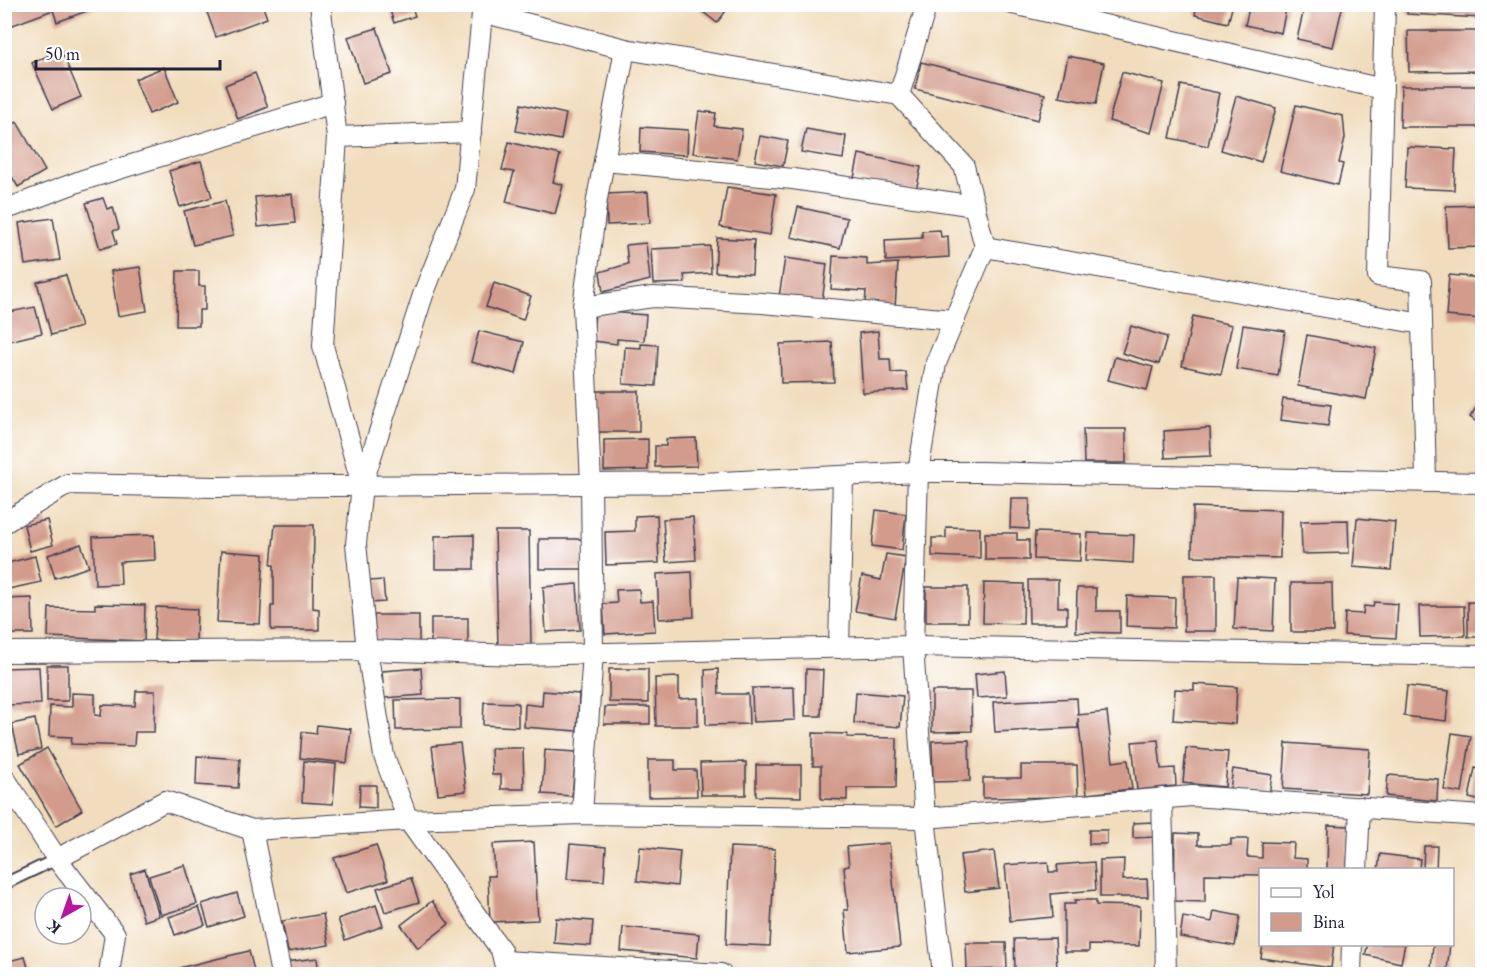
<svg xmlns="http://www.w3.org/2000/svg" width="1487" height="979" viewBox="0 0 1487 979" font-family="'EB Garamond',serif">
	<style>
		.building { fill: #d39b8c }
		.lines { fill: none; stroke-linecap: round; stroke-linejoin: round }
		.lane-casing { stroke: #413e4e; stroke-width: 14 }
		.street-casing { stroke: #413e4e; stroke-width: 22 }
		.lane { stroke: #fff; stroke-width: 10 }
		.street { stroke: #fff; stroke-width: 20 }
	</style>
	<rect width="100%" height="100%" fill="#fff"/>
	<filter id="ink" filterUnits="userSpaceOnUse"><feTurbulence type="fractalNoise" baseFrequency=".0167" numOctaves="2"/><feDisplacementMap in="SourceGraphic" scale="12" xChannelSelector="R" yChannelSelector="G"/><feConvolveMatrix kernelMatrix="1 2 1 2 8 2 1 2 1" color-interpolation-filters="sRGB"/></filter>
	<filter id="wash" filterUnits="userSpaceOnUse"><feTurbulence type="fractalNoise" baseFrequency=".008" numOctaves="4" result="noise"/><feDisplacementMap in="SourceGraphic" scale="24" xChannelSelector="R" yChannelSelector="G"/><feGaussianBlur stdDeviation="1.35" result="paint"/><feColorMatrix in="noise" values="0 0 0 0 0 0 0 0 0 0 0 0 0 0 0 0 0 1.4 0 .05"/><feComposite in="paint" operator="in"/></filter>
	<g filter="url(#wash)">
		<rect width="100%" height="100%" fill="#f1ddbd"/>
		<g id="blocks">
			<!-- building -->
			<g class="building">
				<path d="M5 4H103V5L57 22 53 10 5 28Z"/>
				<path d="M204 4H262L267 18 216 37Z"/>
				<path d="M388 4H411L415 16 394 23Z"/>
				<path d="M693 4H731L717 23Z"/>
				<path d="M1197 4H1233L1228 23 1195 15Z"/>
				<path d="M1250 4H1287L1281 33 1245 25Z"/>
				<path d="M1305 4H1343L1333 47 1297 39Z"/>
				<path d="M1407 4H1482V18L1407 14Z"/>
				<path d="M377 28 392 74 363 83 348 37Z"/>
				<path d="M1408 31H1482V71L1409 72Z"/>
				<path d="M61 50 81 97 53 109 32 63Z"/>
				<path d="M1068 56 1104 63 1096 104 1059 97Z"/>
				<path d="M921 62 1045 94 1038 120 915 89Z"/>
				<path d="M164 67 178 102 149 114 135 79Z"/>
				<path d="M1122 72 1164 83 1151 133 1109 121Z"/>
				<path d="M255 73 268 107 238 119 225 85Z"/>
				<path d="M1181 85 1219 93 1208 146 1170 138Z"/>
				<path d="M1401 86H1482V127H1400Z"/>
				<path d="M1236 96 1276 108 1261 162 1221 150Z"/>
				<path d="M521 104 566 114 561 140 516 131Z"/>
				<path d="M1296 105 1343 116 1345 138 1339 163 1343 164 1338 185 1280 171Z"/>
				<path d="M699 111 716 113 714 126 742 129 737 159 693 153Z"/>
				<path d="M17 122 45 171 18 187 4 163V130Z"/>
				<path d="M641 127 688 130 687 155 640 152Z"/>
				<path d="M806 129 846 136 843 159 801 152Z"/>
				<path d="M760 136 788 141 783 166 755 161Z"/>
				<path d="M509 142 560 155 553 182 563 185 555 214 506 202 514 172 502 170Z"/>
				<path d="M1407 147 1456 149 1454 190 1405 188Z"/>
				<path d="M859 154 921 167 916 191 854 178Z"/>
				<path d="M201 161 212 197 180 207 169 171Z"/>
				<path d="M727 187 776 194 770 235 720 227Z"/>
				<path d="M648 192 650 223 607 225 606 194Z"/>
				<path d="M292 194 295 223 258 227 255 197Z"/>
				<path d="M103 198 107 209 113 207 119 229 113 231 117 244 100 249 86 203Z"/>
				<path d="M225 201 233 236 193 245 184 211Z"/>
				<path d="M1482 205V247L1448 248 1446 206Z"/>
				<path d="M798 207 847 218 840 248 791 237Z"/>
				<path d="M53 218 60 260 25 265 19 223Z"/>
				<path d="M940 230 941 237 948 236 949 257 886 261 885 240 922 238V231Z"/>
				<path d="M717 238 754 240 752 274 715 272Z"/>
				<path d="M646 243 650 280 603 292 600 272 628 264 626 245Z"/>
				<path d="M710 246 711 273 684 275 685 283 653 284 651 249Z"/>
				<path d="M833 256 867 258V265L898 263 895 307 865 305 866 291 831 289Z"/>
				<path d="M785 258 827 264 822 303 779 297Z"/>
				<path d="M140 267 147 311 118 316 111 271Z"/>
				<path d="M177 271H199V286H205V310H199V326H176Z"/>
				<path d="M66 275 81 327 51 335 37 282Z"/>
				<path d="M1449 275 1482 278V319L1446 316Z"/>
				<path d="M494 283 531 296 523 320 486 307Z"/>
				<path d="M35 307 42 333 5 342 4 313Z"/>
				<path d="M595 311 646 315 644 341 617 339V344L593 341Z"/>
				<path d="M1193 316 1232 325 1221 374 1182 366Z"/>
				<path d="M1243 325 1285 331 1278 376 1236 369Z"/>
				<path d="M1131 326 1167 337 1159 364 1122 353Z"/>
				<path d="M479 331 524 342 516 374 471 362Z"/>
				<path d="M878 331 880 359H890L891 373 906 372 908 390 863 393 859 333Z"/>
				<path d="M1307 335 1376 348 1366 399 1298 386Z"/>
				<path d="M832 342 834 382 781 383 780 344Z"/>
				<path d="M641 344 658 345 656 386 623 384 625 347 641 348Z"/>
				<path d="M1115 357 1153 367 1147 390 1108 380Z"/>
				<rect x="596" y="391" width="43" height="41"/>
				<path d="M1482 398V426L1470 417Z"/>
				<path d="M1283 399 1331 405 1328 426 1280 420Z"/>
				<path d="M1210 428 1211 456 1165 458 1164 431Z"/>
				<path d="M1083 429H1126V463H1084Z"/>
				<path d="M696 438 697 466 655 467V446H666V439Z"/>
				<path d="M648 439V470L604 471V440Z"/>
				<path d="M1011 498H1030L1029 529 1010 528Z"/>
				<path d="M1193 507 1281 510 1280 558 1192 556Z"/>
				<path d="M876 510 906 514 902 550 872 546Z"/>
				<path d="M657 515 659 563 606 565 605 532 635 531V516Z"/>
				<path d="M693 517 696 560 666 562 663 519Z"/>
				<path d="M1357 518 1395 522 1391 570 1353 567Z"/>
				<path d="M47 520 53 545 30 551 24 525Z"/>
				<path d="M1348 520 1349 553 1302 554 1301 521Z"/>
				<path d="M275 525H314L313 608 319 609V630H271V606H274V565H271Z"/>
				<path d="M946 527 980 528V558L932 556V538H946Z"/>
				<path d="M495 531H529L531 646H498Z"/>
				<path d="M1035 532 1081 534 1080 561 1034 559Z"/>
				<path d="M985 533H1017V540H1029V560H985Z"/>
				<path d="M1088 533 1134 535 1133 563 1086 560Z"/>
				<path d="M154 535 155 560 120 562 121 584 95 585 93 537Z"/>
				<path d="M474 535V569H435V536Z"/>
				<rect x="539" y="539" width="44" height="30"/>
				<path d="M81 544 89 567 55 578 48 555Z"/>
				<path d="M221 551 264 554 260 624 217 622Z"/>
				<path d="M886 554 906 557 895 618 855 611 862 576 881 580Z"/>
				<path d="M35 556 41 582 4 590V564Z"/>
				<path d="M692 572 694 617 659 619 657 574Z"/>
				<rect x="1184" y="575" width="32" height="56"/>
				<path d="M1237 577 1275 579 1273 631 1234 629Z"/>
				<path d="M383 580 385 602 370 603 369 581Z"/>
				<path d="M1028 580H1058V607H1067V623H1029Z"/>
				<path d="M984 583 1024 584 1023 624 983 623Z"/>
				<path d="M1291 583H1332L1333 632H1291Z"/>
				<path d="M577 584 580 630 546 632 543 587Z"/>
				<rect x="926" y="587" width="42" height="35"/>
				<path d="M1077 588H1096V611H1120V633L1076 632Z"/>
				<path d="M639 589 640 602 653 601 655 631 605 634 603 604 617 603 616 590Z"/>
				<path d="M1127 596 1175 598 1174 628 1126 626Z"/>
				<path d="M32 598 33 634H4V599Z"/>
				<path d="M1374 602 1398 604 1396 638 1344 635 1345 613 1363 614 1364 606 1373 607Z"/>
				<rect x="1468" y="602" width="14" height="35"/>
				<path d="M95 604 145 605 144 641 48 637 49 608 95 609Z"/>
				<path d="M1419 606H1464L1465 636 1420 637Z"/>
				<path d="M156 607 197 609 196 642 154 640Z"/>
				<path d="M374 615H419V644H375Z"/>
				<rect x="431" y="618" width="37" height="27"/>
				<rect x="47" y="665" width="21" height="36"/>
				<path d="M39 667 41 704 6 705 4 668Z"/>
				<path d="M421 668 423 695 384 698 382 671Z"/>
				<path d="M609 669H648V703L609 702Z"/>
				<path d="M718 669 719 694H748L749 724 706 725 705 670Z"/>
				<path d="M806 669 823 670 821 716H805Z"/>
				<path d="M1005 671 1007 696 977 698 975 674Z"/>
				<path d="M679 677V699L698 698V726H656L655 678Z"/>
				<path d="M1194 684 1237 687 1235 724 1173 720 1175 689 1194 690Z"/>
				<path d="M1407 686 1449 691 1446 721 1404 716Z"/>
				<path d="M794 687 795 720 753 722 752 688Z"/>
				<path d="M136 691H155L154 732H135L134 746 71 744 72 737 49 736 50 706 72 707V693L95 694V715L101 716 102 705 135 706Z"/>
				<path d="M543 691 579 694 577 731 524 727 525 704 542 706Z"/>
				<path d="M932 691H971L972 731 932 732Z"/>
				<path d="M856 692 903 696 900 727 854 723Z"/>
				<path d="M1077 698 1078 715 1107 712 1113 762 1128 760 1132 789 1087 794 1078 718V728L995 732 993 702Z"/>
				<path d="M460 699V729L396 730 395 700Z"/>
				<path d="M484 702 518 703V727L483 725Z"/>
				<path d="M605 707H650V724H604Z"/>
				<path d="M35 719 41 749 19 754 12 724Z"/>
				<path d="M317 725 351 729 347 763 300 758 302 732 316 734Z"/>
				<path d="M813 733 847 734V737L897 738 896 788H847V800L821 799V766H813Z"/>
				<path d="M1452 733 1471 736 1462 793 1444 790Z"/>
				<path d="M969 740 970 781 933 782 932 741Z"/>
				<path d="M1158 740 1161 769 1175 768 1176 786 1137 790 1132 742Z"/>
				<path d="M460 743 466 791 438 794 432 746Z"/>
				<path d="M1286 743 1370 749 1367 794 1283 789Z"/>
				<path d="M47 748 82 810 56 826 20 764Z"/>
				<path d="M491 748H523L524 789H501V775H492Z"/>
				<path d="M1186 748 1228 752 1225 787 1183 783Z"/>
				<path d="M545 750 576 752 572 796 542 794Z"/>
				<path d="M197 756 240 759 238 788 196 785Z"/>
				<path d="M648 760H675V770H696L697 796 648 797Z"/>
				<path d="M304 761 336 764 333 804 302 802Z"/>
				<path d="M746 762V795H701L700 763Z"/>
				<path d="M756 765H801V797L756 796Z"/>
				<path d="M1021 765H1077L1078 797 983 798V778H1021Z"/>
				<path d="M1475 768 1482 770V801L1469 798Z"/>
				<path d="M1233 769 1272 775 1269 795 1230 789Z"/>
				<path d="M1388 775 1438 779 1437 801 1386 796Z"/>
				<path d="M360 785H376V808L359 807Z"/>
				<path d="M1153 822V837L1133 838V823Z"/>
				<path d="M1328 825 1349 826 1347 870H1327Z"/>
				<rect x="1089" y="830" width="18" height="14"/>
				<path d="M1175 833 1198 834V845H1231V839H1248L1247 857 1262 858V842L1294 843 1293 858 1307 859V870H1260V875L1205 874V902L1174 901Z"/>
				<path d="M534 842 538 920 490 922 488 876H495L493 844Z"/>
				<path d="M889 843 900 947 848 952 844 910H848L844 867 849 866 847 847Z"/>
				<path d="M570 844 606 847 604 881 567 879Z"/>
				<path d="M376 845 388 880 346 893 334 858Z"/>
				<path d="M1424 846H1437L1436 870H1423Z"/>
				<path d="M640 847 680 851 677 886 637 881Z"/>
				<path d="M730 847 775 849 770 946 726 944Z"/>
				<path d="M994 851 999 888 965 892 960 855Z"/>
				<path d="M1380 854 1420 859 1419 870H1378Z"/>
				<path d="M1124 859 1123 880 1147 879 1148 897H1100V860Z"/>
				<path d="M1048 862 1049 872H1058L1057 865 1094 862 1096 890 1051 894 1053 917 1010 921 1005 865Z"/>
				<path d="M185 865 197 904 161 915 149 876Z"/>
				<path d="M145 869 159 916 144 921 130 874Z"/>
				<path d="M411 878 419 902 385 912 377 888Z"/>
				<path d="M237 893 244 916 209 927 202 904Z"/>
				<path d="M1075 900H1096V905L1140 906 1139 946 1089 945V952H1064V904H1075Z"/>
				<path d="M432 901 449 924 418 948 401 925Z"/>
				<path d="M376 905 383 926 345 940 338 919Z"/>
				<path d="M199 907 205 925 175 935 169 917Z"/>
				<path d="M1214 911 1240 916 1235 946 1180 937 1183 917 1212 922Z"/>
				<path d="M323 914 329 945 288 952 282 921Z"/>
				<path d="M556 918 593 921 591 946 554 943Z"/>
				<path d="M623 927 699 934 697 958 621 951Z"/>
				<path d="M1055 938 1057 968 1015 970 1014 939Z"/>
				<path d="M966 943H1006L1007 969 967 970Z"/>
				<path d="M1263 944H1334L1331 968 1261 958Z"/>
				<path d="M1368 944H1405L1401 963 1365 955Z"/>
				<path d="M1433 944H1450L1447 970 1431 969Z"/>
				<path d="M249 951 255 974H181L179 968Z"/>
				<path d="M25 957 30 974H4V962Z"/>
				<path d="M317 958 319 974H286L285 962Z"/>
			</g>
		</g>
	</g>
	<g filter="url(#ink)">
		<use href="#blocks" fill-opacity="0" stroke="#413e4e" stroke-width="1.5"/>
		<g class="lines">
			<!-- lane casing -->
			<g class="lane-casing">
				<path id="lane" d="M4 884 57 859"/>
			</g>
			<!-- street casing -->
			<g class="street-casing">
				<g id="street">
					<path d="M320 4 337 137 323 346 362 485"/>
					<path d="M483 4 465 189 423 295 362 485 356 544 367 650 384 756 408 820 501 950 507 974"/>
					<path d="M1013 4 1383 89"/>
					<path d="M1385 4 1378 276 1421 281 1426 482"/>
					<path d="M482 12 625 49 899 95 927 4"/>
					<path d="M899 95 964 166 985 247"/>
					<path d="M337 137 471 132"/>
					<path d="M604 161 793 179 975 206"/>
					<path d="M4 210 83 180 333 103"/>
					<path d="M583 307 653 297 762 303 954 320"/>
					<path d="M4 523 68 484 215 487 702 483 918 472H980L1482 483"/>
					<path d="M839 648 843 476"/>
					<path d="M4 652 367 650 519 655 913 646 1482 656"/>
					<path d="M4 777 57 859 115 934 109 974"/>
					<path d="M1162 798 1166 974"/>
					<path d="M582 814 593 652 591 484 583 307 597 199 625 49"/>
					<path d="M252 830 281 974"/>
					<path d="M57 859 165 801 252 830 408 820 582 814 925 818 1192 796 1482 816"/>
					<path d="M1357 870 1360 807"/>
					<path d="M504 961 721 974"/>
					<path d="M943 974 925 818 913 646 918 472 936 363 985 247 1422 324"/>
					<path d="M1351 974 1352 944"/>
				</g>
			</g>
			<!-- lane -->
			<use href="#lane" class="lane"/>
			<!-- street -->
			<use href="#street" class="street"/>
		</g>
	</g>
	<!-- margin -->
	<rect width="1487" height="979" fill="none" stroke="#fff" stroke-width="24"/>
	<!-- legend -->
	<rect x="1259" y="868" width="195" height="78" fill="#ffffff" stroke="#a7a7b1" stroke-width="1.5"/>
	<rect x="1271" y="888" width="30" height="9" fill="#ffffff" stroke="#a7a7b1" stroke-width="1.5"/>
	<text x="1313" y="898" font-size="18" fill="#22223b">Yol</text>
	<rect x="1271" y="913" width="30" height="18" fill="#d39b8c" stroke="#a7a7b1" stroke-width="1.5"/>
	<text x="1313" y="928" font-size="18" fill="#22223b">Bina</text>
	<!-- north arrow -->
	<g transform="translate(63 916) rotate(220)"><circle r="28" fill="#ffffff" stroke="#a7a7b1" stroke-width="1.5"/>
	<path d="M0-4.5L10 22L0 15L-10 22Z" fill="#b5179e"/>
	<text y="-9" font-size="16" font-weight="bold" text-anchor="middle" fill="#22223b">K</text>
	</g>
	<!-- scale -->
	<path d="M36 60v9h184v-9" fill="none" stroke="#22223b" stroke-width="3"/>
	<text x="45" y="60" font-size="18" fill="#22223b" stroke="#ffffff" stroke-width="4.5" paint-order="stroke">50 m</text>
</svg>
